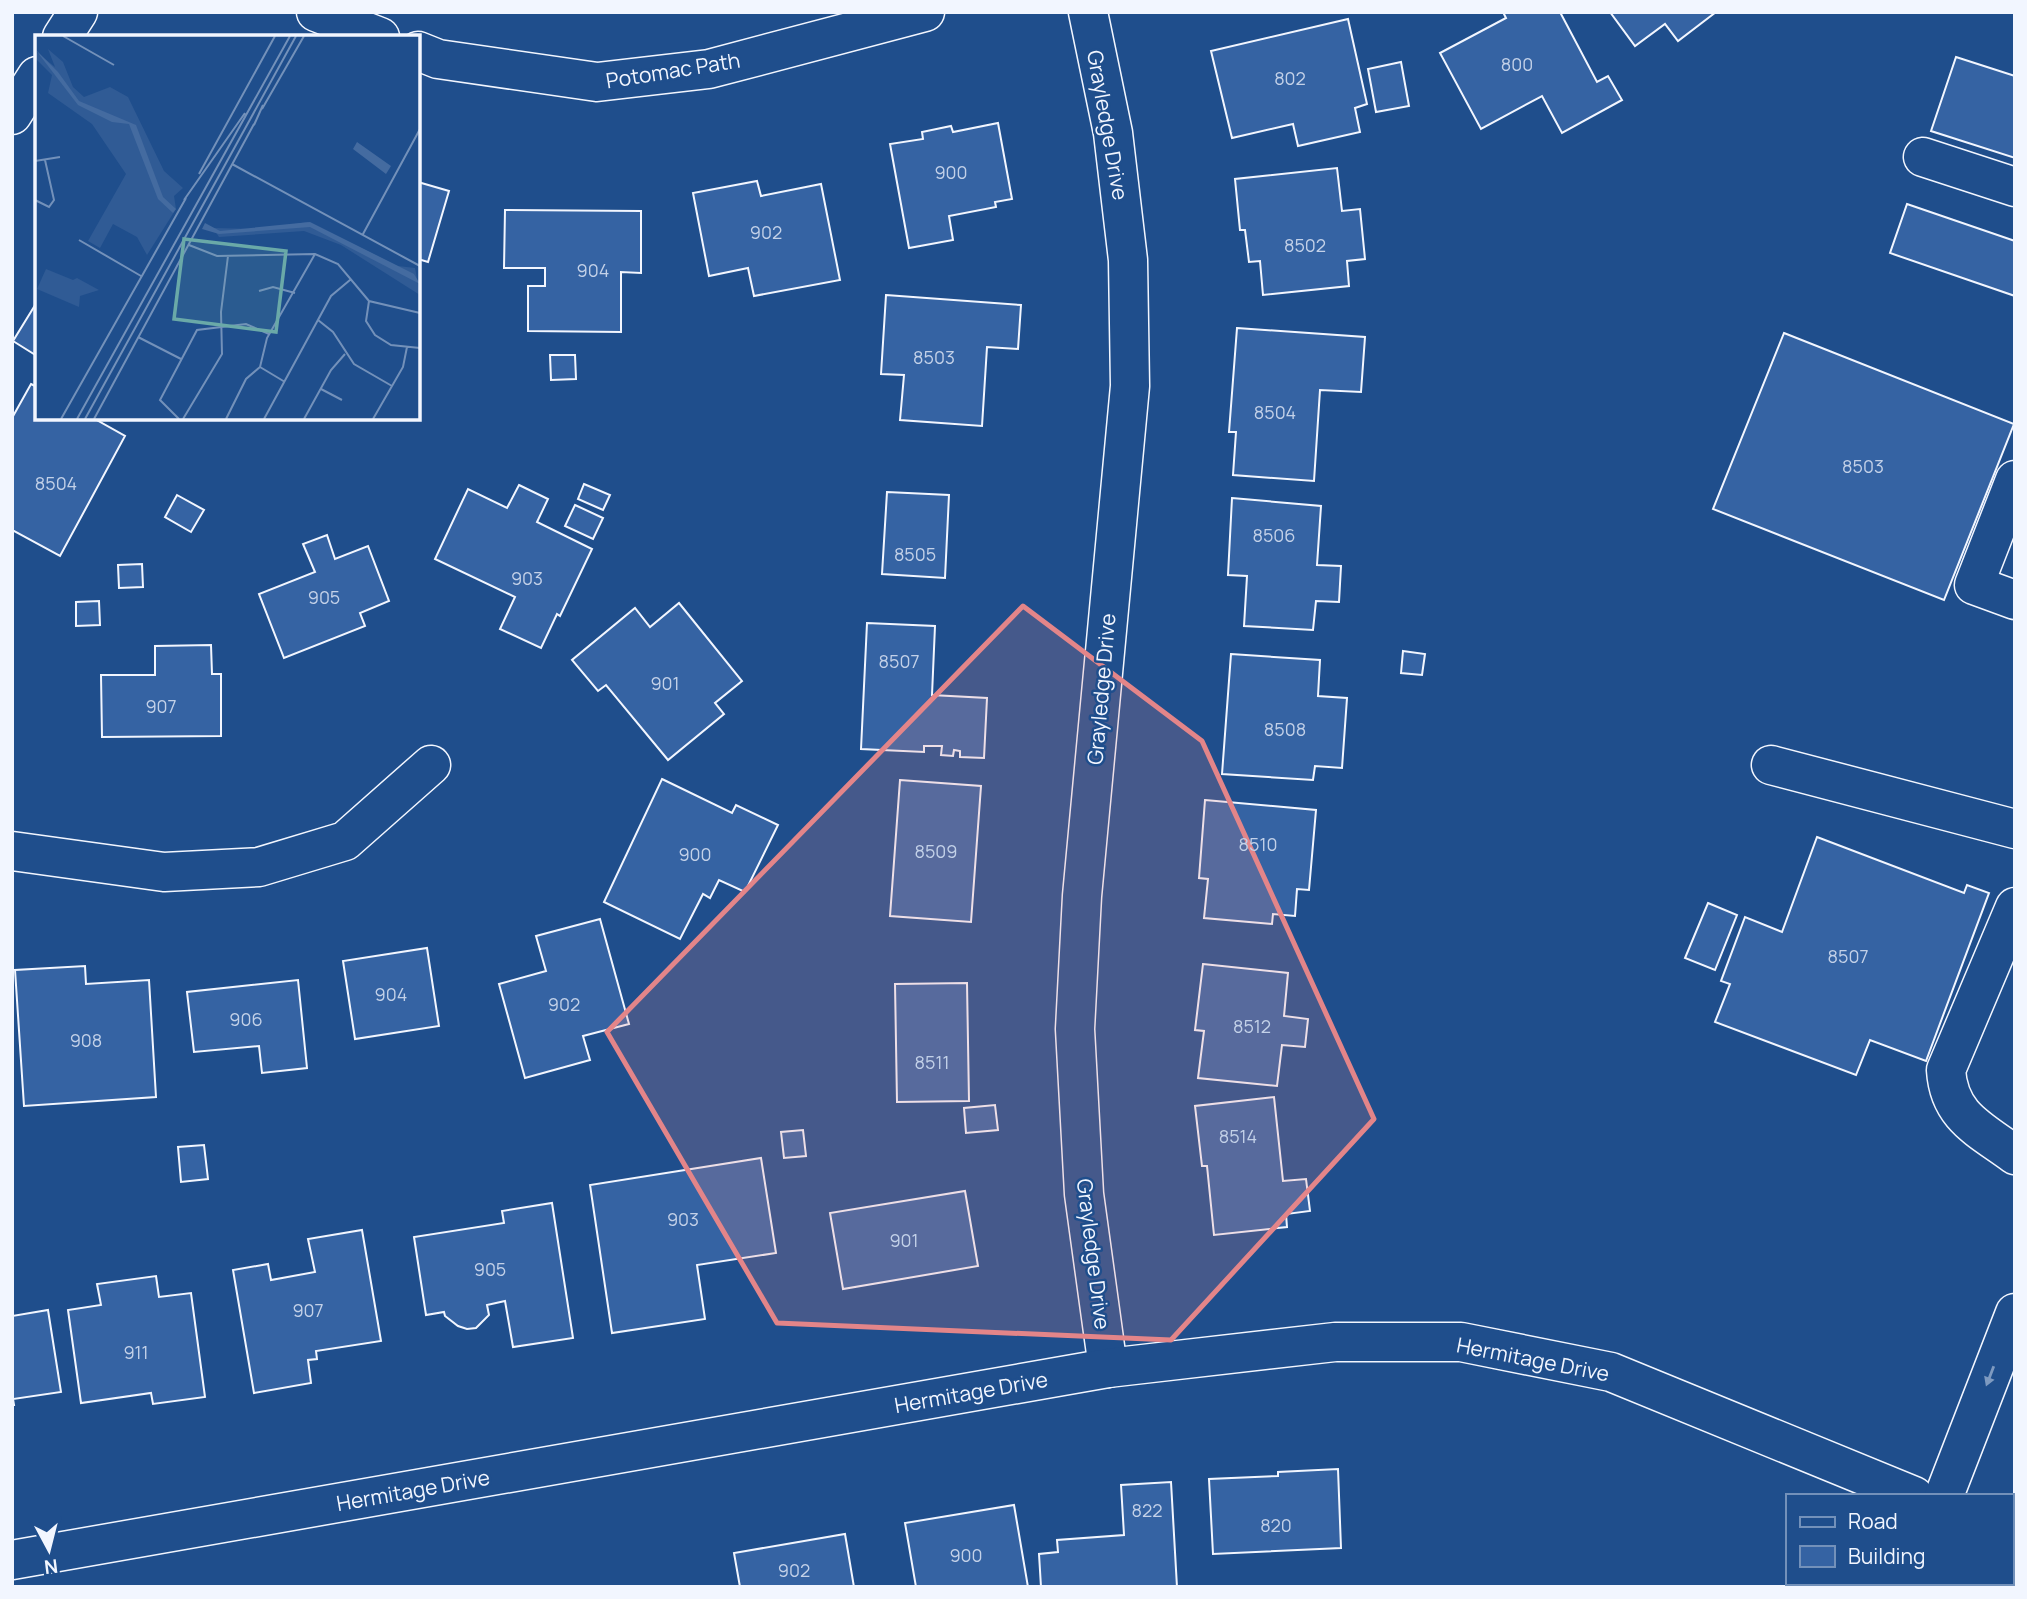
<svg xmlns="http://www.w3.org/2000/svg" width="2027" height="1599" viewBox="0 0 2027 1599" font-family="Manrope,sans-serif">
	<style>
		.building { fill: #3563a3; stroke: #f2f6ff; stroke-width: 2 }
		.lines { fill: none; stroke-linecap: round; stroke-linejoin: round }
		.minor-casing { stroke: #f2f6ff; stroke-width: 41 }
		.major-casing { stroke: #f2f6ff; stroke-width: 41 }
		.highway-casing { stroke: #f2f6ff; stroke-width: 41 }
		.minor { stroke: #1f4e8c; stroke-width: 38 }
		.major { stroke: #1f4e8c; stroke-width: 38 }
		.highway { stroke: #1f4e8c; stroke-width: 38 }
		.oneway { fill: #7e9ac0 }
		.marked { fill: #e38589; fill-opacity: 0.2; stroke: #e38589; stroke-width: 5; stroke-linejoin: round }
		.labels { text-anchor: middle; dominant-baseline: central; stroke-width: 5; stroke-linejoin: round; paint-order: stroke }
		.number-label { font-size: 18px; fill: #c3d1e8 }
		.street-label { font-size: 21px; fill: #f2f6ff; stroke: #1f4e8c }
		.inset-road { fill: none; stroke: #7391ba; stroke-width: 2 }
		.view { fill: #6aa9a8; fill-opacity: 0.15; stroke: #6aa9a8; stroke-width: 3.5 }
		.inset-edge { fill: none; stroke: #f2f6ff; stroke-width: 3.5 }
	</style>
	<rect width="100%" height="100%" fill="#1f4e8c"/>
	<!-- building -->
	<g class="building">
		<path d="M1503 12H1560L1597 82 1608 76 1622 100 1562 133 1542 96 1481 129 1440 53 1506 18Z"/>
		<path d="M1610 12H1716L1678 41 1665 24 1635 46Z"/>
		<path d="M1348 19 1367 104 1355 108 1360 132 1298 146 1293 124 1232 138 1211 51Z"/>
		<path d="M1956 57 2015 76V158L1931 131Z"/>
		<path d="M1401 62 1409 106 1376 112 1368 69Z"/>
		<path d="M998 123 1012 199 995 202 996 207 949 216 953 240 909 248 890 144 923 139 922 132 951 126 953 132Z"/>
		<path d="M1337 168 1342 211 1360 209 1365 259 1347 261 1349 286 1263 295 1260 261 1249 262 1245 230H1240L1235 179Z"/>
		<path d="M757 181 761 196 821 184 840 280 754 296 748 268 709 276 693 193Z"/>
		<path d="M418 182 449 191 428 262 418 259Z"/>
		<path d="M1907 204 2015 241V296L1890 253Z"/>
		<path d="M505 210 641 211V273L621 272V332L528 331V286H545V268H504Z"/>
		<path d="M886 295 1021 305 1018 349 987 347 982 426 900 420 904 375 881 374Z"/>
		<path d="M37 302V356L13 341Z"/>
		<path d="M1237 328 1365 337 1361 392 1320 390 1314 481 1233 475 1236 432H1229Z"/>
		<path d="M1784 333 2014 424 1944 600 1713 509Z"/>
		<path d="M550 355H575L576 379 551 380Z"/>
		<path d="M31 384 37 387V418H93L125 436 60 556 12 530V418Z"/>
		<path d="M584 484 610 495 603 510 578 499Z"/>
		<path d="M519 485 548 499 537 522 592 549 560 616 557 614 541 648 500 629 515 597 435 559 468 489 507 508Z"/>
		<path d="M887 492 949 495 945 578 882 574Z"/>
		<path d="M177 495 204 510 191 532 165 517Z"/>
		<path d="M1232 498 1321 506 1317 565 1341 566 1339 602 1316 601 1313 630 1244 626 1247 576 1228 575Z"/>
		<path d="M575 505 603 518 593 539 565 526Z"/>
		<path d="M327 535 335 559 368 546 389 601 360 613 365 626 284 658 259 594 315 572 303 544Z"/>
		<path d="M142 564 143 587 119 588 118 565Z"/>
		<path d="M99 601 100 625 76 626V602Z"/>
		<path d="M679 603 742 681 715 703 724 714 668 760 606 685 598 691 572 660 635 608 650 627Z"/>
		<path d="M867 623 935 626 932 695 987 698 984 758 960 757V751L954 750 953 756 941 755 942 746H924V752L861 749Z"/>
		<path d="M211 645 212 674H221V736L102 737 101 675H155V646Z"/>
		<path d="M1403 651 1425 654 1422 675 1401 673Z"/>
		<path d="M1231 654 1320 660 1318 696 1347 698 1342 768 1315 766 1313 780 1222 774Z"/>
		<path d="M662 779 732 813 736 805 778 825 745 892 719 880 710 898 703 894 680 939 604 902Z"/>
		<path d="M900 780 981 786 971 922 890 916Z"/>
		<path d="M1205 800 1316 810 1309 890 1297 889 1295 916 1273 914 1272 924 1204 918 1208 879 1199 878Z"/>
		<path d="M1817 837 1964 893 1967 885 1989 893 1926 1061 1870 1040 1856 1075 1715 1022 1730 984 1721 981 1745 917 1782 932Z"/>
		<path d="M1708 903 1737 915 1715 970 1685 958Z"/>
		<path d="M600 919 629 1024 583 1036 590 1060 525 1078 499 984 546 971 536 936Z"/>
		<path d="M427 948 439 1026 355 1039 343 961Z"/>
		<path d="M1203 964 1288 973 1284 1016 1308 1019 1305 1047 1282 1045 1277 1086 1198 1078 1204 1031 1195 1030Z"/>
		<path d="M85 966 86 984 149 980 156 1097 24 1106 15 970Z"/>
		<path d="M298 980 307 1068 262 1073 259 1046 194 1052 187 992Z"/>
		<path d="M967 983 969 1101 897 1102 895 984Z"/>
		<path d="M1274 1097 1283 1181 1306 1179 1310 1211 1286 1214 1287 1227 1214 1235 1207 1166H1202L1195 1106Z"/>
		<path d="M995 1105 998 1130 966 1133 964 1108Z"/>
		<path d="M803 1130 806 1156 784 1158 781 1132Z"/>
		<path d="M204 1145 208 1179 181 1182 178 1147Z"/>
		<path d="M761 1158 776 1253 697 1265 705 1319 612 1333 590 1185Z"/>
		<path d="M965 1191 978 1266 843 1289 830 1213Z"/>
		<path d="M552 1203 573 1338 513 1347 505 1301 487 1305 489 1315 476 1328 467 1329 458 1326 445 1316 444 1312 426 1315 414 1237 504 1223 502 1211Z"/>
		<path d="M362 1230 381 1341 316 1351 317 1359 308 1360 311 1383 254 1393 233 1270 268 1264 271 1280 315 1272 308 1239Z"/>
		<path d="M156 1276 159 1297 191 1293 205 1397 153 1404 151 1393 81 1403 68 1310 101 1305 97 1284Z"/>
		<path d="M48 1310 61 1392 13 1399 14 1405H12V1316Z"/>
		<path d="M1338 1469 1341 1548 1213 1554 1209 1479 1278 1476V1472Z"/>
		<path d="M1171 1482 1177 1587H1041L1039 1554 1058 1552 1057 1540 1124 1535 1121 1485Z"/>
		<path d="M1014 1505 1028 1587H916L905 1523Z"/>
		<path d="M845 1534 854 1587H740L734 1553Z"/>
	</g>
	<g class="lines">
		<!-- minor casing -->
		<g class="minor-casing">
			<g id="minor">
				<path d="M316 12 380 37"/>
				<path d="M1088 12 1113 133 1128 260 1130 386 1082 896 1075 1029 1084 1194 1108 1368"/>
				<path d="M62 37 78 12"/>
				<path d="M418 51 438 59 597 82 709 69 925 12"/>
				<path d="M12 115 37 76"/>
				<path d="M1923 157 2015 187"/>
				<path d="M2015 480 1974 585 2015 600"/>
				<path d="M1771 765 2015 829"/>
				<path d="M12 851 164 872 259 867 345 841 431 765"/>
				<path d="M2015 907 1946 1070C1949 1117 1980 1129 2015 1155"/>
				<path d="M12 1560 1108 1368 1335 1342H1461L1611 1372 1914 1496"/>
			</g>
		</g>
		<!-- major casing -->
		<g class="major-casing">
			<g id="major">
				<path d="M1944 1496 2015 1313"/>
				<path d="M1908 1587 1909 1583"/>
			</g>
		</g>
		<!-- highway casing -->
		<g class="highway-casing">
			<path id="highway" d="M2011 1564 2015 1556"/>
		</g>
		<!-- minor -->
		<use href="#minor" class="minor"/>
		<!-- major -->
		<use href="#major" class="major"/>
		<!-- highway -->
		<use href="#highway" class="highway"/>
	</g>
	<!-- one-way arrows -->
	<defs><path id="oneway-solid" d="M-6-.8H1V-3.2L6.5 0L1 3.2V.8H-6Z" transform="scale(1.75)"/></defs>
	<use class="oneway" href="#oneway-solid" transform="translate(1990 1376) rotate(111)"/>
	<!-- marked area -->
	<path class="marked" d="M1023 606 1202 741 1374 1119 1171 1340 777 1323 607 1032Z"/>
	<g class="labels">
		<!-- number labels -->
		<g class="number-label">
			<text x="1517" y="64">800</text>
			<text x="1290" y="78">802</text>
			<text x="951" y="172">900</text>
			<text x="766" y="232">902</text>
			<text x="1305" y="245">8502</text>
			<text x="593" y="270">904</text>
			<text x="934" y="357">8503</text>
			<text x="1275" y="412">8504</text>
			<text x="1863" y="466">8503</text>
			<text x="56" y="483">8504</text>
			<text x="1274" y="535">8506</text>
			<text x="915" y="554">8505</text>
			<text x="527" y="578">903</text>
			<text x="324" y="597">905</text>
			<text x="899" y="661">8507</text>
			<text x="665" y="683">901</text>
			<text x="161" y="706">907</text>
			<text x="1285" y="729">8508</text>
			<text x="1258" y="844">8510</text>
			<text x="936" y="851">8509</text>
			<text x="695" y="854">900</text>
			<text x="1848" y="956">8507</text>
			<text x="391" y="994">904</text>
			<text x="564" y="1004">902</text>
			<text x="246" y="1019">906</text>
			<text x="1252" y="1026">8512</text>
			<text x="86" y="1040">908</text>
			<text x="932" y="1062">8511</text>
			<text x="1238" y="1136">8514</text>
			<text x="683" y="1219">903</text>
			<text x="904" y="1240">901</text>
			<text x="490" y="1269">905</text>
			<text x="308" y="1310">907</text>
			<text x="136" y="1352">911</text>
			<text x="1147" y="1510">822</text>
			<text x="1276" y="1525">820</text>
			<text x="966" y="1555">900</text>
			<text x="794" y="1570">902</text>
		</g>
		<!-- street labels -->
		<g class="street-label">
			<text transform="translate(673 70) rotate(-9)">Potomac Path</text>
			<text transform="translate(1108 125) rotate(80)">Grayledge Drive</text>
			<text transform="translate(1101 689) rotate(-85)">Grayledge Drive</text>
			<text transform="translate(1094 1254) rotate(83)">Grayledge Drive</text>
			<text transform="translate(1533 1359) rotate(11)">Hermitage Drive</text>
			<text transform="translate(971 1392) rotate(-10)">Hermitage Drive</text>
			<text transform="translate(413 1490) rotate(-10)">Hermitage Drive</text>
		</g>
	</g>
	<!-- overview -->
	<g transform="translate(35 35)">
		<rect width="385" height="385" fill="#1f4e8c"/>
		<path d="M13 14 28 27 38 52 49 62 75 52 93 62 129 136 148 153 139 161 141 174 112 220 102 202 78 189 65 213 53 206 91 139 57 89 13 58 17 40 0 23V16L20 32ZM273 187 363 231 380 233 385 260 306 210 269 196 184 202 178 193 224 194ZM11 234 38 245 42 243 64 255 45 261 44 272 2 254Z" fill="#305b95"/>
		<path d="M0 14 23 37 44 66 101 90 128 162 141 174 138 178 123 164 94 89 77 87 43 70ZM322 107 356 131 351 139 318 114ZM275 187 379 239 385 249 275 192 184 199 167 194 170 188 185 196Z" fill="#446ba0"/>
		<path class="inset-road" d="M28 1 79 30M227 74 269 1M219 90 228 70M0 126 25 122M197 129 385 231M164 139 240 1M0 165 14 172 19 165 10 125M149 165 210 78M328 199 385 94M44 205 106 241M154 210 182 221 280 219 303 229 334 266 385 278M224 256 238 252 260 258M334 266 331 286 340 300 356 310 385 313M283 285 298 297 319 329 357 351M103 302 146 324M225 332 250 347M286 354 307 365M26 384 151 163M42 384 255 1M50 384 261 1M59 384 219 89M144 384 125 365 162 295 211 289 234 299M148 384 187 319 186 277 193 221M191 384 211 344 225 332 232 303 280 219M229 384 296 261 315 245M269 384 296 335 310 319M338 384 368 332 372 312"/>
		<path class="view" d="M149 204 251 216 241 297 139 284Z"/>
		<rect width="385" height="385" class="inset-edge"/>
	</g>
	<!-- border -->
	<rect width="2027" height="1599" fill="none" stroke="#f2f6ff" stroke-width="28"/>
	<!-- legend -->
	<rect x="1786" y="1494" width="228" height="91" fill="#1f4e8c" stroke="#7391ba" stroke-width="2"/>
	<rect x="1800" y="1517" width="35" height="10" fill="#1f4e8c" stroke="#7391ba" stroke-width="2"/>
	<text x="1848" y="1529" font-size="21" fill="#f2f6ff">Road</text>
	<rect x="1800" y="1546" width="35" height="21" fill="#3563a3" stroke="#7391ba" stroke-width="2"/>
	<text x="1848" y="1564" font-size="21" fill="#f2f6ff">Building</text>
	<!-- north arrow -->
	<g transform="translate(49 1550) rotate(173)" stroke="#1f4e8c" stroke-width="5" paint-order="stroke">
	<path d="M0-5L12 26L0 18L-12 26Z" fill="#f2f6ff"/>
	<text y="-10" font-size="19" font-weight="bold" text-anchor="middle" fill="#f2f6ff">N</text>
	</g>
</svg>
